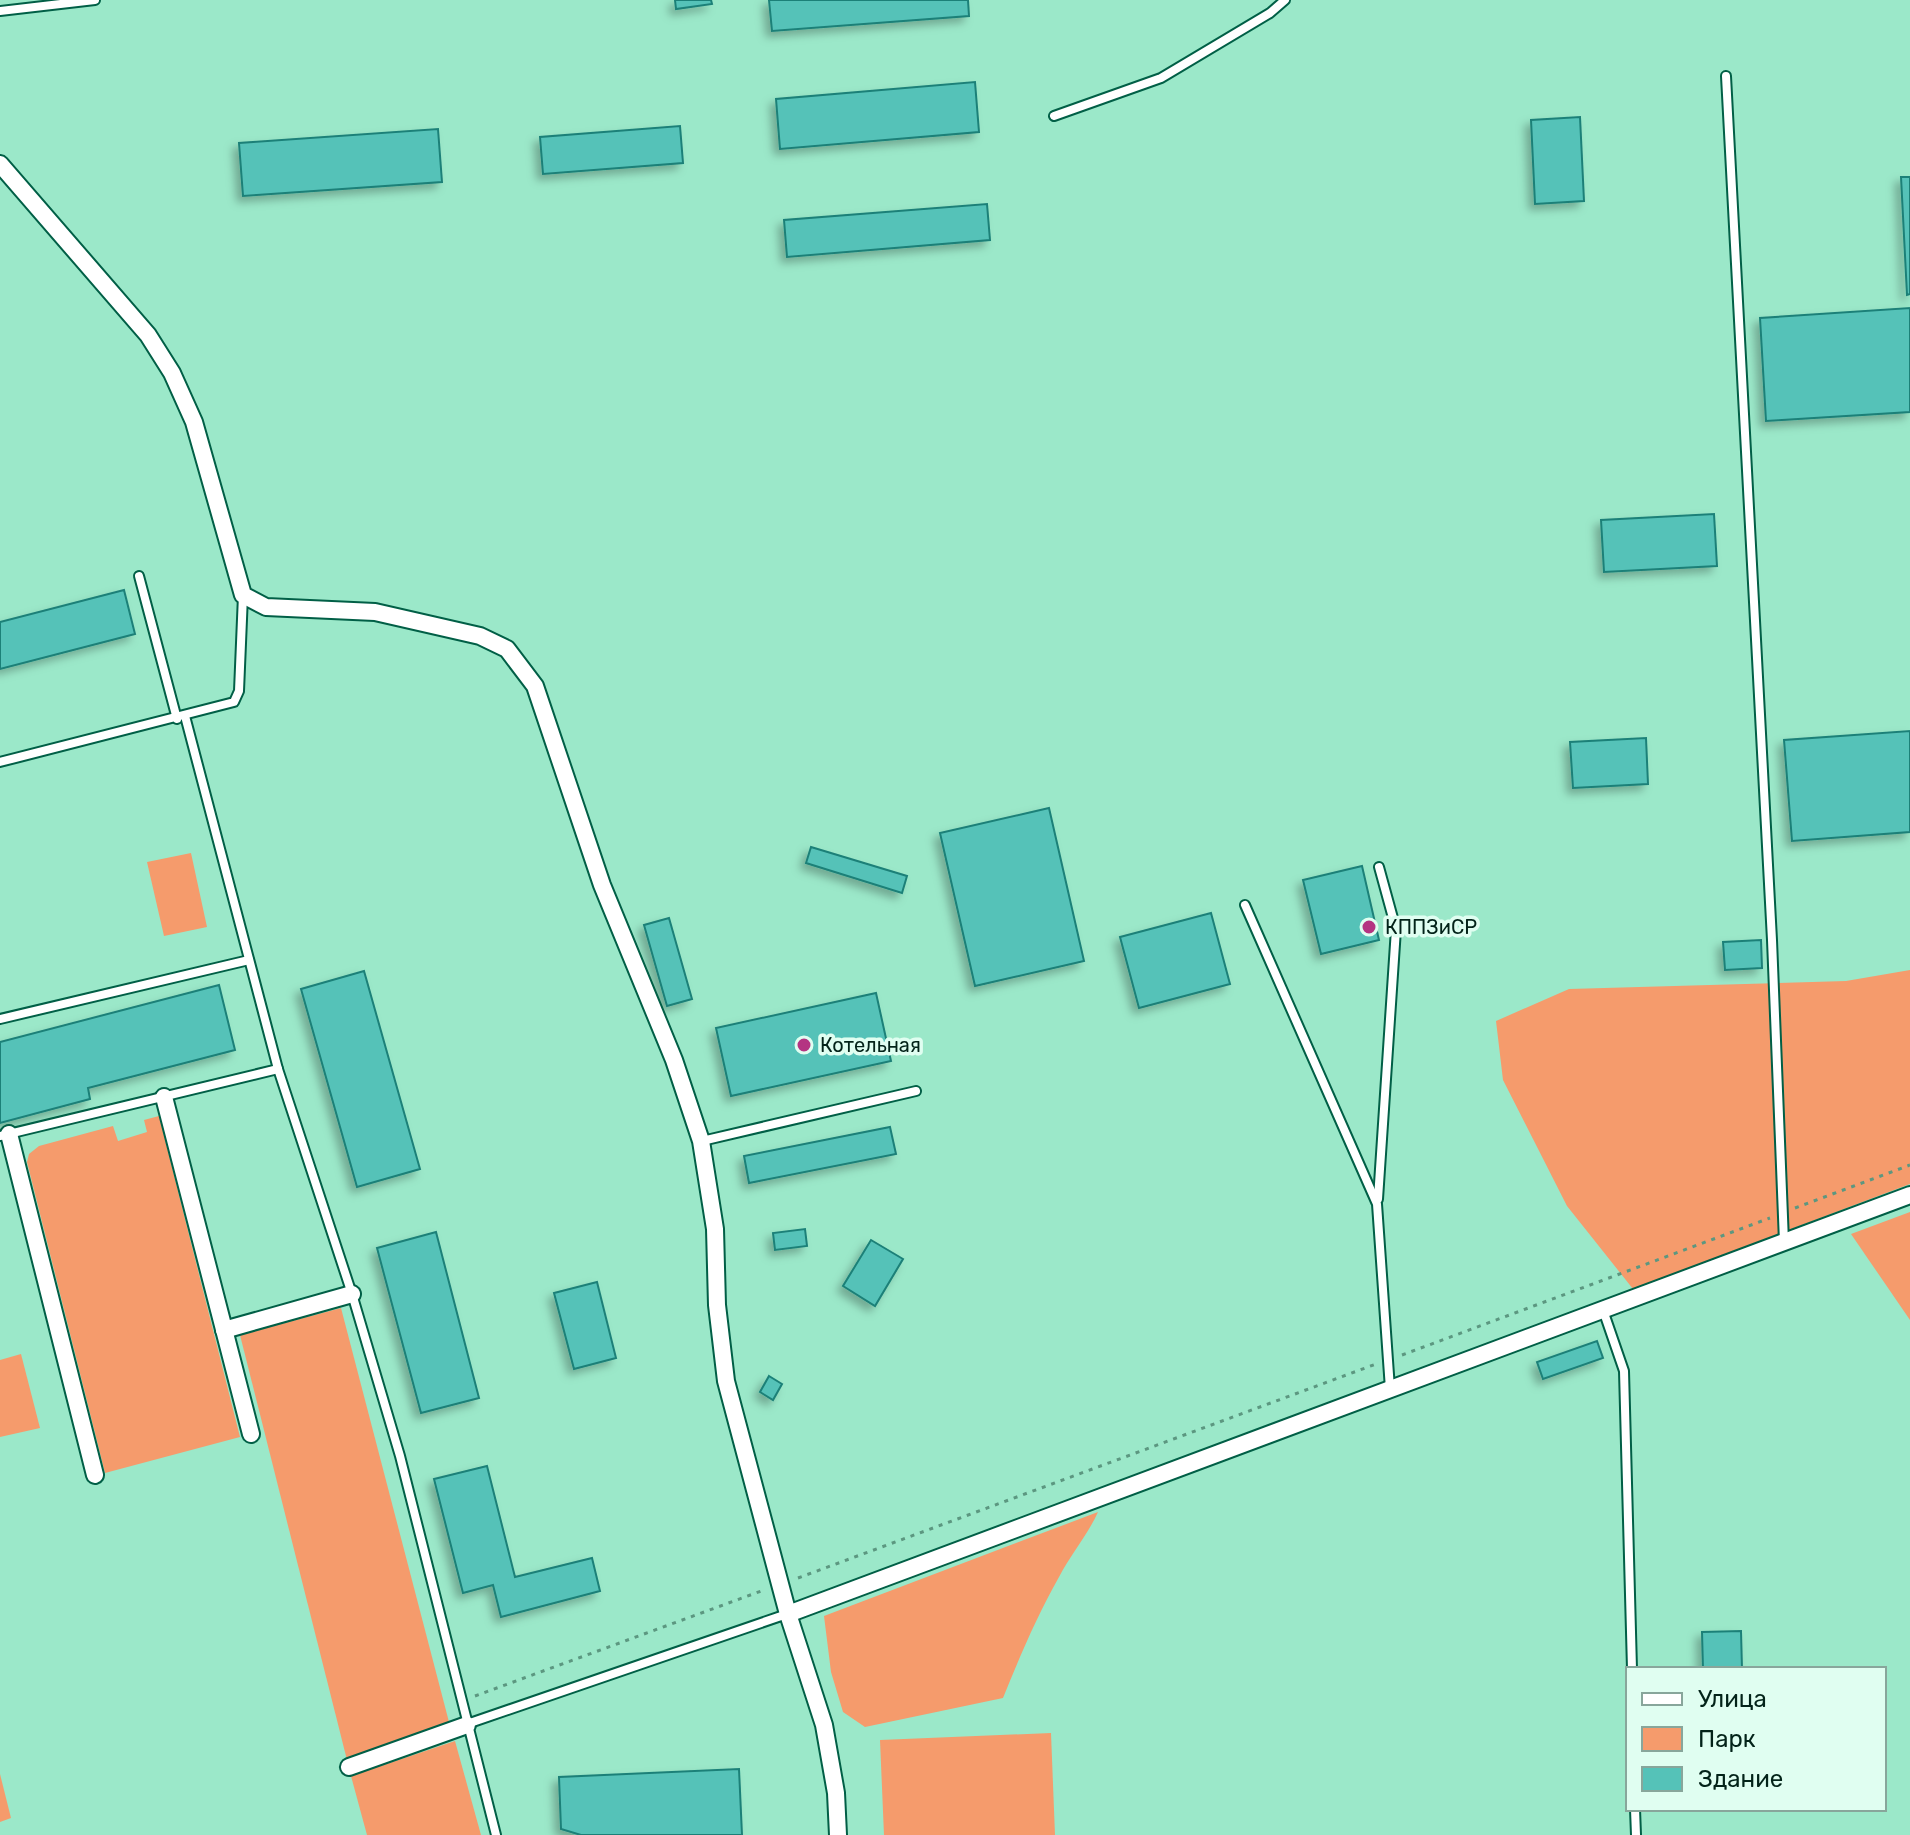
<svg xmlns="http://www.w3.org/2000/svg" width="1910" height="1835" viewBox="0 0 1910 1835" font-family="Rubik,sans-serif">
	<style>
		.green { fill: #f59b6c }
		.building { fill: #55c2b8; stroke: #1c8078; stroke-width: 2; filter: url(#shadow) }
		.lines { fill: none; stroke-linecap: round; stroke-linejoin: round }
		.lane-casing { stroke: #015f46; stroke-width: 12 }
		.street-casing { stroke: #015f46; stroke-width: 20 }
		.path { stroke: #5c9780; stroke-width: 3; stroke-dasharray: 4 6; stroke-linecap: butt }
		.lane { stroke: #fff; stroke-width: 8 }
		.street { stroke: #fff; stroke-width: 16 }
		.poi-dot { fill: #b43482; stroke: #e0fef1; stroke-width: 3 }
		.labels { text-anchor: middle; dominant-baseline: central; stroke-width: 7; stroke-linejoin: round; paint-order: stroke }
		.poi-label { font-size: 20px; fill: #032319; stroke: #e0fef1; text-anchor: start }
	</style>
	<defs>
		<filter id="shadow"><feDropShadow dx="-5.5" dy="5.5" stdDeviation="4" flood-color="#0004"/></filter>
	</defs>
	<rect width="100%" height="100%" fill="#9be8c9"/>
	<!-- green -->
	<g class="green">
		<path d="M191 853 207 927 164 936 147 862Z"/>
		<path d="M1910 970V1184L1633 1289 1567 1206 1503 1080 1496 1021 1569 989 1846 981Z"/>
		<path d="M159 1116 240 1437 105 1473 27 1162 29 1154 39 1146 113 1126 118 1141 147 1132 144 1120Z"/>
		<path d="M1910 1212V1320L1851 1234Z"/>
		<path d="M341 1308 449 1722 347 1760 240 1335Z"/>
		<path d="M21 1354 40 1428 0 1437V1360Z"/>
		<path d="M1098 1512C1087 1536 1071 1554 1059 1577 1037 1616 1020 1656 1003 1698L865 1727 843 1712 831 1672 824 1616Z"/>
		<path d="M1051 1733 1055 1835H884L880 1740Z"/>
		<path d="M455 1741 481 1835H367L351 1776Z"/>
		<path d="M0 1774 11 1818 0 1822Z"/>
	</g>
	<!-- building -->
	<g class="building">
		<path d="M675 0H711L712 4 676 9Z"/>
		<path d="M769 0H968L969 16 772 31Z"/>
		<path d="M975 82 979 132 780 149 776 99Z"/>
		<path d="M1580 117 1584 201 1535 204 1531 120Z"/>
		<path d="M680 126 683 163 543 174 540 137Z"/>
		<path d="M438 129 442 182 243 196 239 143Z"/>
		<path d="M1901 177H1910V294L1907 295Z"/>
		<path d="M987 204 990 240 787 257 784 220Z"/>
		<path d="M1910 308V412L1766 421 1760 318Z"/>
		<path d="M1714 514 1717 566 1604 572 1601 520Z"/>
		<path d="M124 590 135 634 0 669V622Z"/>
		<path d="M1910 731V832L1792 841 1784 740Z"/>
		<path d="M1646 738 1648 784 1573 788 1570 742Z"/>
		<path d="M1049 808 1084 961 975 986 940 833Z"/>
		<path d="M811 847 907 876 902 893 806 863Z"/>
		<path d="M1362 866 1379 940 1321 954 1303 880Z"/>
		<path d="M1211 913 1230 984 1139 1008 1120 937Z"/>
		<path d="M669 918 692 999 667 1006 644 925Z"/>
		<path d="M1761 940 1762 968 1725 970 1723 942Z"/>
		<path d="M364 971 420 1169 357 1187 301 989Z"/>
		<path d="M219 985 235 1050 88 1088 90 1099 0 1123V1042Z"/>
		<path d="M876 993 891 1061 731 1096 716 1028Z"/>
		<path d="M890 1127 896 1154 749 1183 744 1156Z"/>
		<path d="M805 1229 807 1246 775 1250 773 1233Z"/>
		<path d="M436 1232 479 1398 421 1413 377 1248Z"/>
		<path d="M871 1240 903 1259 875 1306 843 1286Z"/>
		<path d="M597 1282 616 1358 574 1369 554 1293Z"/>
		<path d="M1597 1341 1603 1358 1543 1379 1537 1362Z"/>
		<path d="M769 1376 782 1384 773 1400 760 1392Z"/>
		<path d="M487 1466 515 1577 592 1558 600 1591 501 1617 493 1585 463 1593 434 1479Z"/>
		<path d="M1741 1631 1742 1669H1703L1702 1632Z"/>
		<path d="M739 1769 742 1835H581L561 1829 559 1777Z"/>
	</g>
	<g class="lines">
		<!-- lane casing -->
		<g class="lane-casing">
			<g id="lane">
				<path d="M0 11 95 0"/>
				<path d="M1726 76 1772 940 1784 1242"/>
				<path d="M1054 116 1161 78 1270 13 1285 0"/>
				<path d="M139 576 177 719"/>
				<path d="M185 716 278 1069 352 1294 400 1456 496 1835"/>
				<path d="M0 762 234 702 239 691 243 595"/>
				<path d="M1245 905 1377 1204 1390 1389"/>
				<path d="M0 1019 249 960"/>
				<path d="M0 1136 278 1069"/>
				<path d="M702 1141 916 1091"/>
				<path d="M1378 1199 1396 929 1379 867"/>
				<path d="M1603 1310 1624 1371 1632 1669"/>
				<path d="M467 1724 787 1614"/>
				<path d="M1635 1809 1636 1835"/>
			</g>
		</g>
		<!-- street casing -->
		<g class="street-casing">
			<g id="street">
				<path d="M0 164 148 335 172 373 194 422 243 595 266 607 375 612 480 636 507 649 535 686 602 885 674 1060 701 1141 715 1229 717 1305 726 1381 788 1614 824 1725 836 1793 838 1835"/>
				<path d="M164 1097 251 1434"/>
				<path d="M9 1134 95 1475"/>
				<path d="M224 1330 352 1294"/>
				<path d="M788 1614 1910 1195"/>
				<path d="M349 1767 467 1725"/>
			</g>
		</g>
		<!-- path -->
		<g class="path">
			<path d="M1795 1208 1910 1165"/>
			<path d="M1402 1355 1770 1218"/>
			<path d="M798 1578 1376 1364"/>
			<path d="M475 1696 764 1590"/>
		</g>
		<!-- lane -->
		<use href="#lane" class="lane"/>
		<!-- street -->
		<use href="#street" class="street"/>
	</g>
	<!-- markers -->
	<g class="poi-dot">
		<circle cx="1369" cy="927" r="8"/>
		<circle cx="804" cy="1045" r="8"/>
	</g>
	<g class="labels">
		<!-- poi labels -->
		<g class="poi-label">
			<text x="1385" y="927">КППЗиСР</text>
			<text x="820" y="1045">Котельная</text>
		</g>
	</g>
	<!-- legend -->
	<rect x="1626" y="1667" width="260" height="144" fill="#e0fef1" stroke="#88a69b" stroke-width="2"/>
	<rect x="1642" y="1693" width="40" height="12" fill="#ffffff" stroke="#88a69b" stroke-width="2"/>
	<text x="1698" y="1707" font-size="24" fill="#032319">Улица</text>
	<rect x="1642" y="1727" width="40" height="24" fill="#f59b6c" stroke="#88a69b" stroke-width="2"/>
	<text x="1698" y="1747" font-size="24" fill="#032319">Парк</text>
	<rect x="1642" y="1767" width="40" height="24" fill="#55c2b8" stroke="#88a69b" stroke-width="2"/>
	<text x="1698" y="1787" font-size="24" fill="#032319">Здание</text>
</svg>
